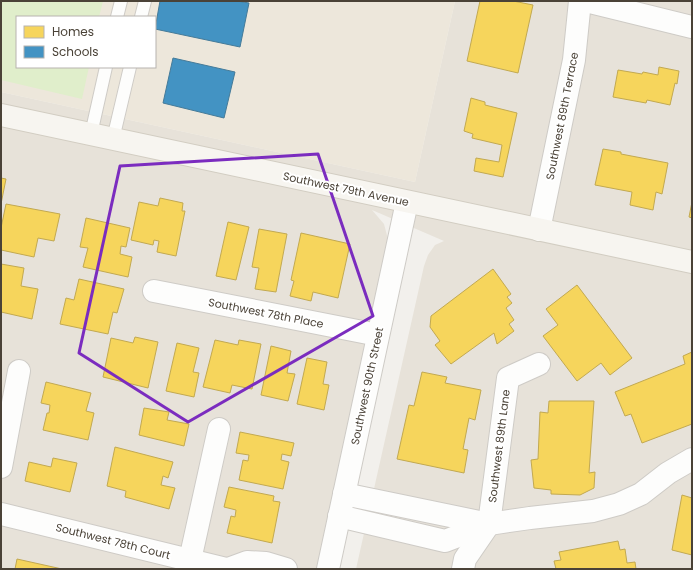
<svg xmlns="http://www.w3.org/2000/svg" width="693" height="570" viewBox="0 0 693 570" font-family="Poppins,sans-serif">
	<style>
		.residential { fill: #e7e2d9 }
		.education { fill: #ede7db; fill-rule: evenodd }
		.green { fill: #e0eecb }
		.homes { fill: #f6d55c; stroke: #c2a951 }
		.schools { fill: #4393c3; stroke: #457b99 }
		.lines { fill: none; stroke-linecap: round; stroke-linejoin: round }
		.lane-casing { stroke: #cecbc6; stroke-width: 14 }
		.street-casing { stroke: #cecbc6; stroke-width: 24 }
		.secondary-casing { stroke: #d2cdc2; stroke-width: 24 }
		.lane { stroke: #fdfdfc; stroke-width: 12 }
		.street { stroke: #fdfdfc; stroke-width: 22 }
		.secondary { stroke: #f7f5f0; stroke-width: 22 }
		.marked { fill: none; stroke: #7b2cbf; stroke-width: 3; stroke-linejoin: round }
		.labels { text-anchor: middle; dominant-baseline: central; stroke-width: 4; stroke-linejoin: round; paint-order: stroke }
		.street-label { font-size: 11px; fill: #4a4237; stroke: #fff }
	</style>
	<rect width="100%" height="100%" fill="#f2f0ec"/>
	<!-- residential -->
	<path class="residential" d="M455 1H692V569H356L424 266 428 255 435 245 444 241 372 210 384 224 389 243 317 569H1V92L415 182Z"/>
	<!-- education -->
	<path class="education" d="M1 1H455L415 182 1 92ZM17 17H155V67H17Z"/>
	<!-- green -->
	<path class="green" d="M1 1H103L99 17H17V67H89L82 99 1 80Z"/>
	<!-- homes -->
	<g class="homes">
		<path d="M480 1H513L533 5 518 73 467 61Z"/>
		<path d="M659 67 679 71 677 84 675 83 670 105 647 100 646 103 613 97 618 70 642 74 643 72 658 75Z"/>
		<path d="M471 98 485 102V105L517 113 503 177 474 171 476 158 499 162 502 145 472 138 473 134 464 131Z"/>
		<path d="M603 149 621 152V154L668 163 662 194 656 192 653 210 630 205 632 192 595 185Z"/>
		<path d="M1 178 6 179 1 204Z"/>
		<path d="M160 198 183 203 182 211H185L176 256 157 252 159 241 154 240 153 245 131 240 139 202 158 206Z"/>
		<path d="M692 202V218L689 217Z"/>
		<path d="M6 204 60 214 54 241 38 238 34 257 1 250V228Z"/>
		<path d="M86 218 130 228 126 247 121 246 120 254 132 257 128 277 83 267 88 248 80 247Z"/>
		<path d="M228 222 249 227 236 280 216 276Z"/>
		<path d="M259 229 287 234 276 292 255 289 259 268 252 267Z"/>
		<path d="M301 233 350 244 338 298 313 292 311 301 290 296 294 281 291 280Z"/>
		<path d="M1 264 24 268 21 286 38 289 32 319 1 312Z"/>
		<path d="M493 269 511 294 507 297 512 303 506 308 514 320 509 324 514 331 497 344 494 333 451 364 435 345 440 341 430 327 431 316Z"/>
		<path d="M79 279 124 289 117 313 113 312 108 334 60 324 66 298 74 300Z"/>
		<path d="M577 285 632 358 610 375 601 363 577 381 543 336 558 325 546 309Z"/>
		<path d="M135 337 158 342 148 388 103 377 111 338 133 343Z"/>
		<path d="M215 340 238 345 239 340 261 344 252 389 232 385 230 393 203 387Z"/>
		<path d="M177 343 199 348 193 372 199 373 194 397 166 391Z"/>
		<path d="M271 346 291 351 287 373 295 374 288 401 261 395Z"/>
		<path d="M692 352V424L642 443 631 414 625 416 615 392 685 364 683 356Z"/>
		<path d="M307 358 327 362 323 384 329 385 324 410 297 404Z"/>
		<path d="M422 372 447 377 445 383 481 390 475 420 469 418 463 449 468 450 464 473 397 459 409 405 414 406Z"/>
		<path d="M46 382 91 393 86 411 94 413 88 440 43 430 47 413H49L50 405 41 403Z"/>
		<path d="M549 401H594L589 473 595 472 594 488 580 495 551 494V490L534 488 531 460 538 459 540 412 548 413Z"/>
		<path d="M144 408 169 412 167 420 189 424 184 446 139 435Z"/>
		<path d="M240 432 294 443 291 456 282 454 281 460 289 462 283 489 239 480 243 460 248 461 249 455 236 453Z"/>
		<path d="M115 447 173 462 168 478 163 476 161 485 175 488 169 509 125 497 126 491 107 486Z"/>
		<path d="M53 458 77 463 70 492 25 481 29 462 51 467Z"/>
		<path d="M229 487 274 496 273 501 280 502 272 543 227 533 231 516 235 517 236 510 224 507Z"/>
		<path d="M682 495 692 498V555L672 550Z"/>
		<path d="M618 541 620 550 625 549 627 563 635 562 636 569H556L554 561 561 560 559 552Z"/>
		<path d="M17 559 62 569H15Z"/>
	</g>
	<!-- schools -->
	<g class="schools">
		<path d="M160 1H237L249 3 240 47 155 29Z"/>
		<path d="M173 58 235 72 224 118 163 103Z"/>
	</g>
	<g class="lines">
		<!-- lane casing -->
		<g class="lane-casing">
			<g id="lane">
				<path d="M117 17 121 1"/>
				<path d="M141 17 145 1"/>
				<path d="M91 134 106 67"/>
				<path d="M113 139 130 67"/>
			</g>
		</g>
		<!-- street casing -->
		<g class="street-casing">
			<g id="street">
				<path d="M586 1 692 27"/>
				<path d="M539 230 574 60 580 1"/>
				<path d="M154 291 378 335"/>
				<path d="M1 467 19 371"/>
				<path d="M344 494 489 524"/>
				<path d="M1 514 226 569"/>
				<path d="M339 516 445 541 489 524 530 518 593 511 619 504 641 494 668 473 692 459"/>
				<path d="M188 569 219 429"/>
				<path d="M228 569 247 562 266 563 286 569"/>
				<path d="M328 569 407 202"/>
				<path d="M463 569 465 559 489 524 508 378 539 364"/>
			</g>
		</g>
		<!-- secondary casing -->
		<g class="secondary-casing">
			<path id="secondary" d="M1 115 692 262"/>
		</g>
		<!-- lane -->
		<use href="#lane" class="lane"/>
		<!-- street -->
		<use href="#street" class="street"/>
		<!-- secondary -->
		<use href="#secondary" class="secondary"/>
	</g>
	<!-- marked area -->
	<path class="marked" d="M318 154 373 316 188 422 79 353 120 166Z"/>
	<g class="labels">
		<!-- street labels -->
		<g class="street-label">
			<text transform="translate(562 116) rotate(-79)">Southwest 89th Terrace</text>
			<text transform="translate(346 189) rotate(12)">Southwest 79th Avenue</text>
			<text transform="translate(266 313) rotate(11)">Southwest 78th Place</text>
			<text transform="translate(367 386) rotate(-78)">Southwest 90th Street</text>
			<text transform="translate(499 446) rotate(-83)">Southwest 89th Lane</text>
			<text transform="translate(113 541) rotate(14)">Southwest 78th Court</text>
		</g>
	</g>
	<!-- border -->
	<rect width="693" height="570" fill="none" stroke="#4a4237" stroke-width="4"/>
	<!-- legend -->
	<rect x="16" y="16" width="140" height="52" fill="#ffffff" stroke="#b7b3af"/>
	<rect x="24" y="26" width="20" height="12" fill="#f6d55c" stroke="#b7b3af"/>
	<text x="52" y="36" font-size="12" fill="#4a4237">Homes</text>
	<rect x="24" y="46" width="20" height="12" fill="#4393c3" stroke="#b7b3af"/>
	<text x="52" y="56" font-size="12" fill="#4a4237">Schools</text>
</svg>
